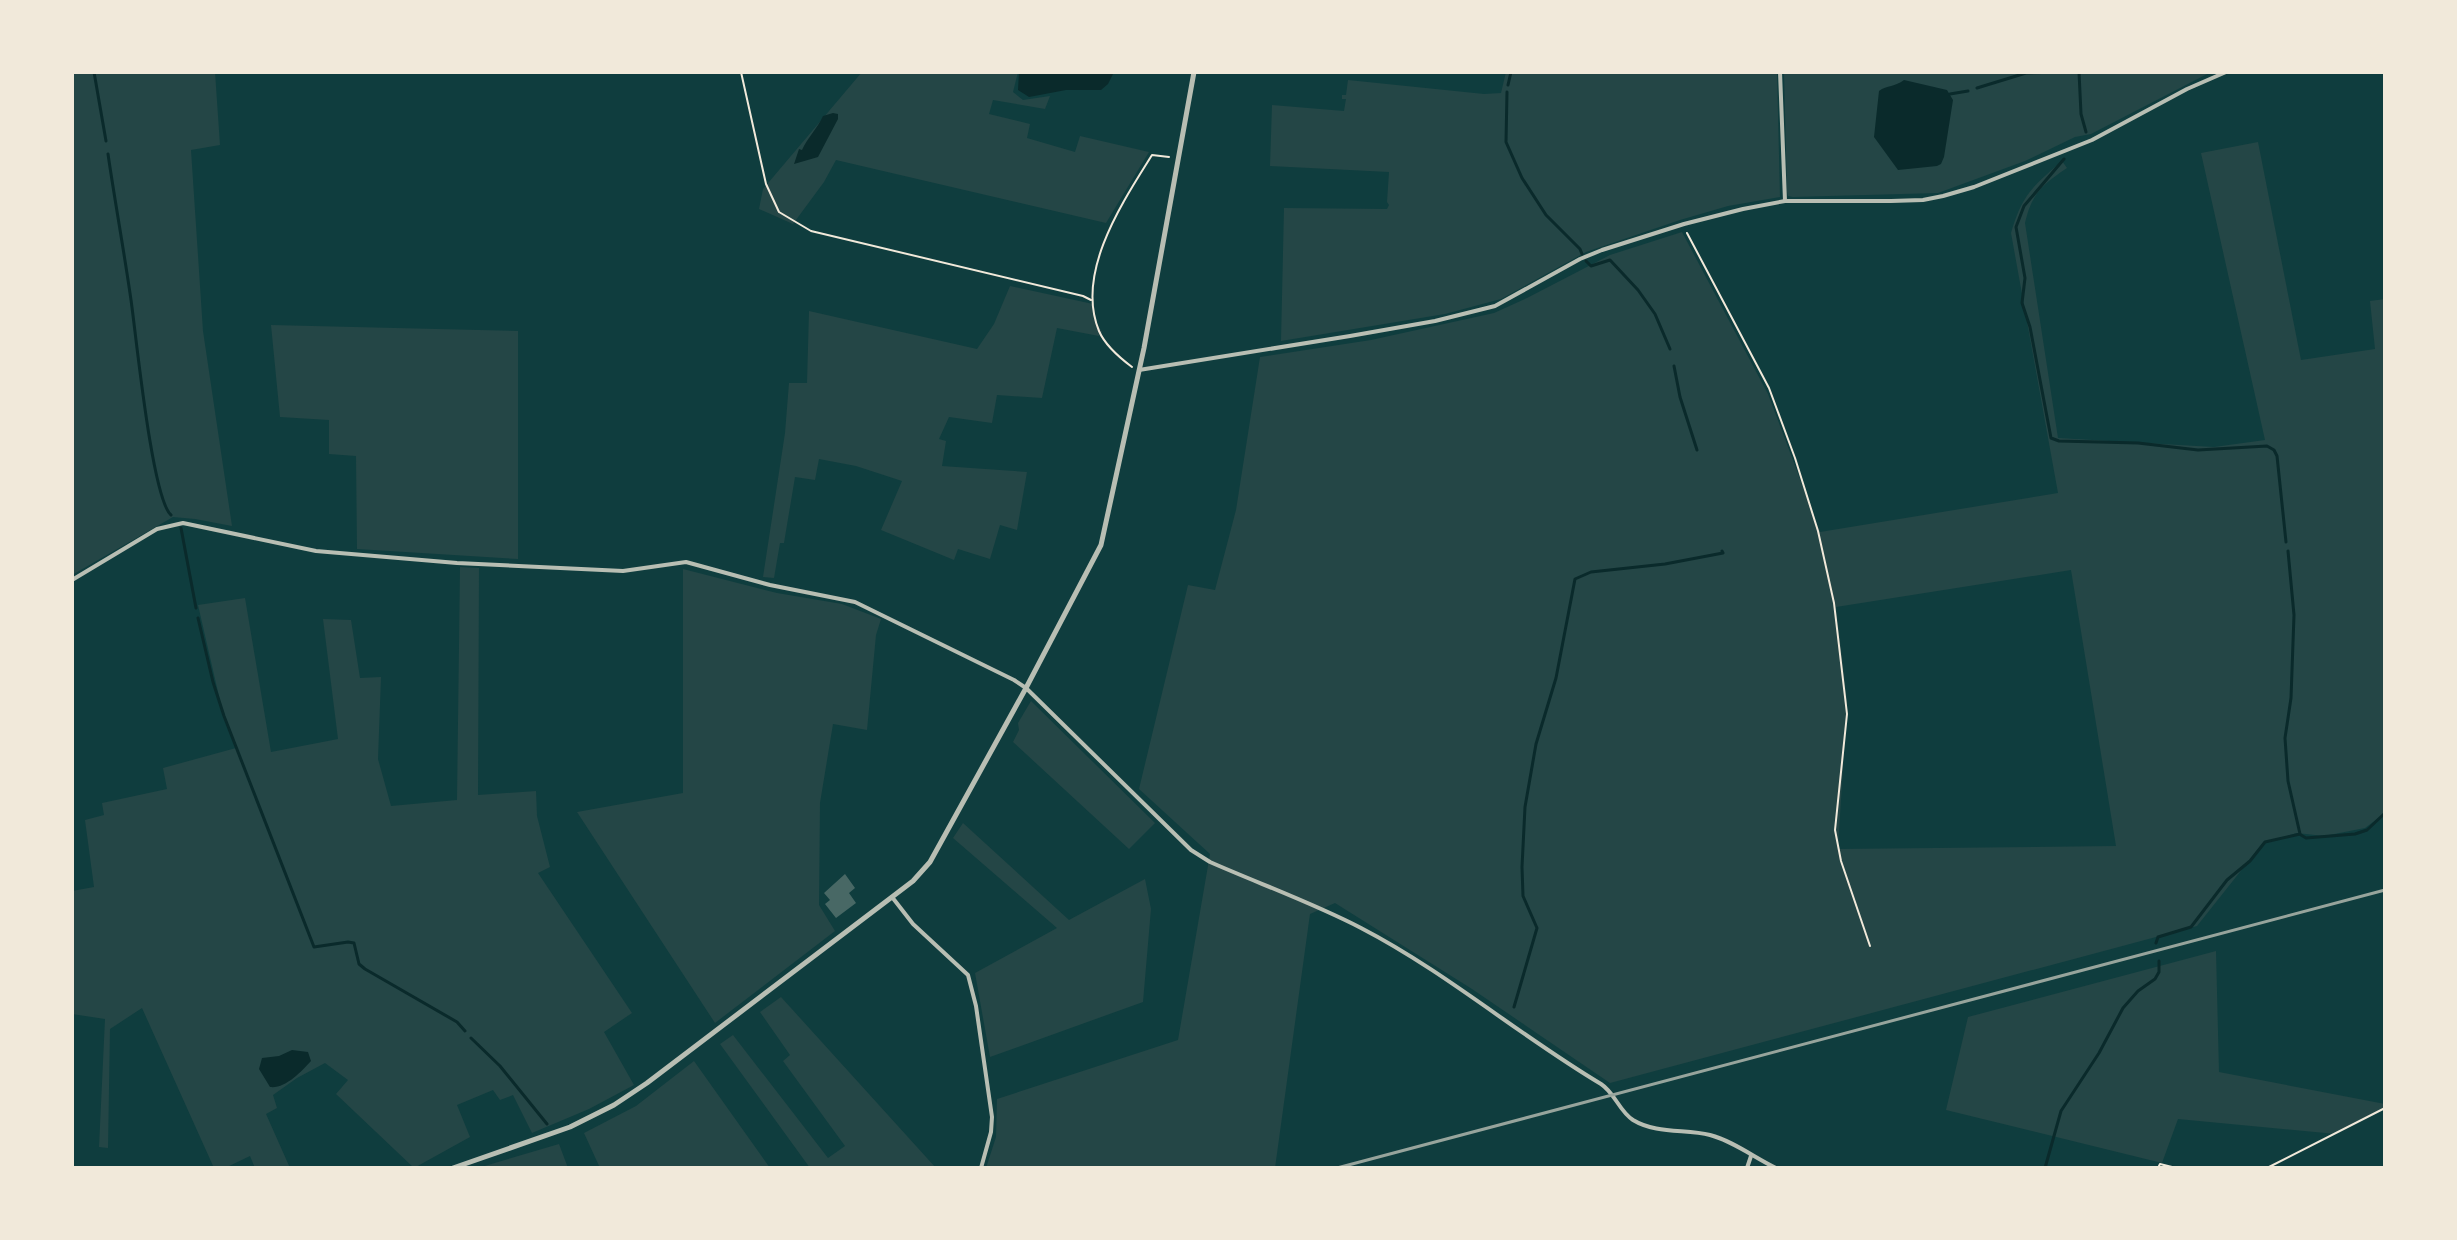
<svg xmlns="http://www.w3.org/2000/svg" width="2457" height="1240" viewBox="0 0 2457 1240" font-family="Quicksand,sans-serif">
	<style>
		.green { fill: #244646; fill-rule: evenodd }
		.water { fill: #0a2a2b }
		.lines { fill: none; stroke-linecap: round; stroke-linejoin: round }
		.stream { stroke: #0a2a2b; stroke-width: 3 }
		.building { fill: #486865 }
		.path { stroke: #f1e9da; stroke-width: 2 }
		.minor { stroke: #b8beb3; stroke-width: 4 }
		.tertiary { stroke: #b8beb3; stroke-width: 5 }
		.rail { stroke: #97a49c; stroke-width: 3 }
	</style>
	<rect width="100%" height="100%" fill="#0f3d3e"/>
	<!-- green -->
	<g class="green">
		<path d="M72 72H215L220 145 191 150 203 331 232 526 195 519 173 517 72 575Z"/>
		<path d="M862 72H1018L1013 92 1023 100 1050 96 1045 109 993 100 989 114 1030 124 1027 138 1075 152 1080 136 1149 152 1106 223 836 160 824 182 793 224 759 209 763 189Z"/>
		<path d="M1506 72H1777L1780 197 1728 206 1680 220 1586 252 1501 299 1445 314 1281 341 1284 208 1387 209 1389 205 1387 202 1389 172 1270 166 1272 105 1344 111 1346 99H1342V95H1346L1348 80 1484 94 1501 93Z"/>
		<path d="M1784 72 2177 73 2211 72 2091 134 2075 137 2025 161 1938 193 1793 197 1788 196 1787 192Z"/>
		<path d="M2258 142 2301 360 2375 349 2370 301 2385 299V813L2365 828 2324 836 2297 833 2263 843 2197 926 1610 1083 1472 989 1335 903 1310 914 1275 1168H986L996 1137 997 1099 1178 1040 1210 854 1139 789 1188 585 1215 590 1236 510 1260 357 1371 340 1494 313 1527 298 1610 255 1682 232 1768 394 1820 532 2058 493 2011 233C2022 195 2032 187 2062 161L2067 168C2042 185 2032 193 2025 223L2058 438 2214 447 2265 440 2201 153ZM2071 570 2116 846 1838 849 1847 701 1836 607Z"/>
		<path d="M1010 286 1093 304 1094 319 1102 332 1099 336 1057 328 1042 398 997 395 992 423 949 417 939 439 946 441 942 466 1027 472 1017 530 1000 525 990 559 958 549 954 560 881 530 902 481 856 466 819 459 815 480 795 477 784 543H780L774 578 763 577 785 433 789 383H807L809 311 977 349 994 324Z"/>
		<path d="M271 325 518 331V559L357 549 356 456 329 454V420L280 417Z"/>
		<path d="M460 567 479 568 478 795 536 791 537 816 550 867 538 873 632 1013 604 1032 634 1085 589 1109 532 1133 513 1095 500 1100 493 1090 457 1105 470 1137 414 1168 336 1094 348 1080 325 1063 297 1078 273 1095 277 1108 266 1114 290 1168H255L250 1156 225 1168H214L142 1008 110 1029 108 1148 99 1147 105 1019 72 1014V891L94 887 85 820 104 815 102 803 167 789 163 768 236 748 221 705 198 605 245 598 271 752 338 739 323 619 351 620 360 678 381 677 378 759 391 806 457 800Z"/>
		<path d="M683 569 777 593 842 604 881 619 876 635 867 730 833 724 820 803 819 905 835 931 715 1023 577 812 683 793Z"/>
		<path d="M1031 701 1155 823 1129 849 1013 742 1019 730 1018 723Z"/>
		<path d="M963 823 1069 920 1145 879 1151 909 1143 1002 990 1057 975 973 1057 928 953 838Z"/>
		<path d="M2216 951 2219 1072 2385 1104V1108L2336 1134 2178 1119 2162 1163 1946 1110 1968 1017Z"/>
		<path d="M781 997 936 1168H810L720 1044 733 1035 828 1158 845 1146 783 1061 790 1055 760 1012Z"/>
		<path d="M694 1061 770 1168H600L584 1133 636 1106Z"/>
		<path d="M559 1144 568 1168H478Z"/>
	</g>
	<!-- water -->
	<g class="water">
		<path d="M1019 72H1114L1108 84 1101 90H1066L1029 97 1018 90Z"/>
		<path d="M1904 80 1947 90 1953 100 1944 157 1941 164 1937 166 1898 170 1874 137 1879 91C1887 85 1895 87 1904 80Z"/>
		<path d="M833 113 838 114V119L818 157 794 164 799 149 802 150C808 137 817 129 823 116Z"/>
		<path d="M292 1050 308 1052 311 1061C301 1072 285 1089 270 1087L259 1069 262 1058 279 1056Z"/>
	</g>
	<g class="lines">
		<!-- stream -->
		<g class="stream">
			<path d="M94 72 106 141"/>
			<path d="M2079 72 2081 114 2086 132"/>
			<path d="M1508 85 1511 72"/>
			<path d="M1977 88 2026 73 2061 72"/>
			<path d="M1507 92 1506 142 1522 178 1546 215 1580 249 1582 254"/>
			<path d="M1950 94 1968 91"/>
			<path d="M108 154C115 202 124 251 131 300 136 334 152 499 171 515"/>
			<path d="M2064 159 2024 206 2016 227 2025 278 2022 303 2030 327 2051 438 2059 441 2138 443 2198 450 2267 446 2274 450 2277 456 2286 542"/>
			<path d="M1586 261 1591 266 1610 260 1638 290 1655 314 1670 349"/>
			<path d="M1674 366 1680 397 1697 450"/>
			<path d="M181 528 196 608"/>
			<path d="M198 618 213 682 224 716 314 947 348 942 354 943 359 964 365 969 457 1022 465 1031"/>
			<path d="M2301 835 2306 838 2355 834 2367 830 2385 813"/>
			<path d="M2156 943 2158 937 2191 927 2227 880 2250 861 2265 842 2300 834 2288 781 2285 738 2291 698 2294 615 2288 551"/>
			<path d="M1514 1007 1537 928 1523 896 1522 867 1525 807 1536 744 1556 678 1575 579 1591 572 1665 564 1723 553 1722 551"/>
			<path d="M471 1038 500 1066 547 1124"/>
			<path d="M2045 1168 2061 1111 2099 1053 2123 1008 2138 991 2155 979 2159 972V961"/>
		</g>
	</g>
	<!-- building -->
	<path class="building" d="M845 874 855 888 849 893 856 903 836 918 825 904 830 900 824 893Z"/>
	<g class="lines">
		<!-- path -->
		<g class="path">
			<path d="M741 72 766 184 779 212 811 231 1083 296 1091 300"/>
			<path d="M1687 233 1769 388 1795 458 1818 531 1834 603 1847 714 1835 830 1841 861 1870 946"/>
			<path d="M1132 367C1120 358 1105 345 1099 331 1075 273 1122 203 1152 155L1169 157"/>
			<path d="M2158 1168 2160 1164 2176 1168"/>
			<path d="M2267 1168 2385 1108"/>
		</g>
		<!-- minor -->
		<g class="minor">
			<path d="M1780 72 1785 201"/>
			<path d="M1139 370 1350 336 1435 321 1495 306 1580 259 1602 250 1684 224 1743 209 1785 201H1891L1923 200 1943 196 1974 187 2092 140 2187 89 2226 72"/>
			<path d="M72 580 157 529 183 523 316 551 457 563 623 571 686 562 770 585 855 602 1014 680 1026 688 1191 850 1210 862C1260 884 1313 903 1361 928 1446 972 1520 1036 1601 1084 1615 1093 1619 1111 1633 1120 1656 1134 1685 1129 1710 1135 1733 1141 1755 1158 1776 1168"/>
			<path d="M892 897 913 924 968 975 976 1006 992 1117 991 1132 981 1168"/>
			<path d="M1747 1168 1751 1156"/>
		</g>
		<!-- tertiary -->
		<path class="tertiary" d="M453 1168 570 1127 614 1105 647 1083 892 897 913 881 930 862 1026 688 1101 545 1144 348 1194 72"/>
		<!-- rail -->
		<path class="rail" d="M1337 1168 2385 890"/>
	</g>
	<!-- border -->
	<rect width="2457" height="1240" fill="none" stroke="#f1e9da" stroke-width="148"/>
</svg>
